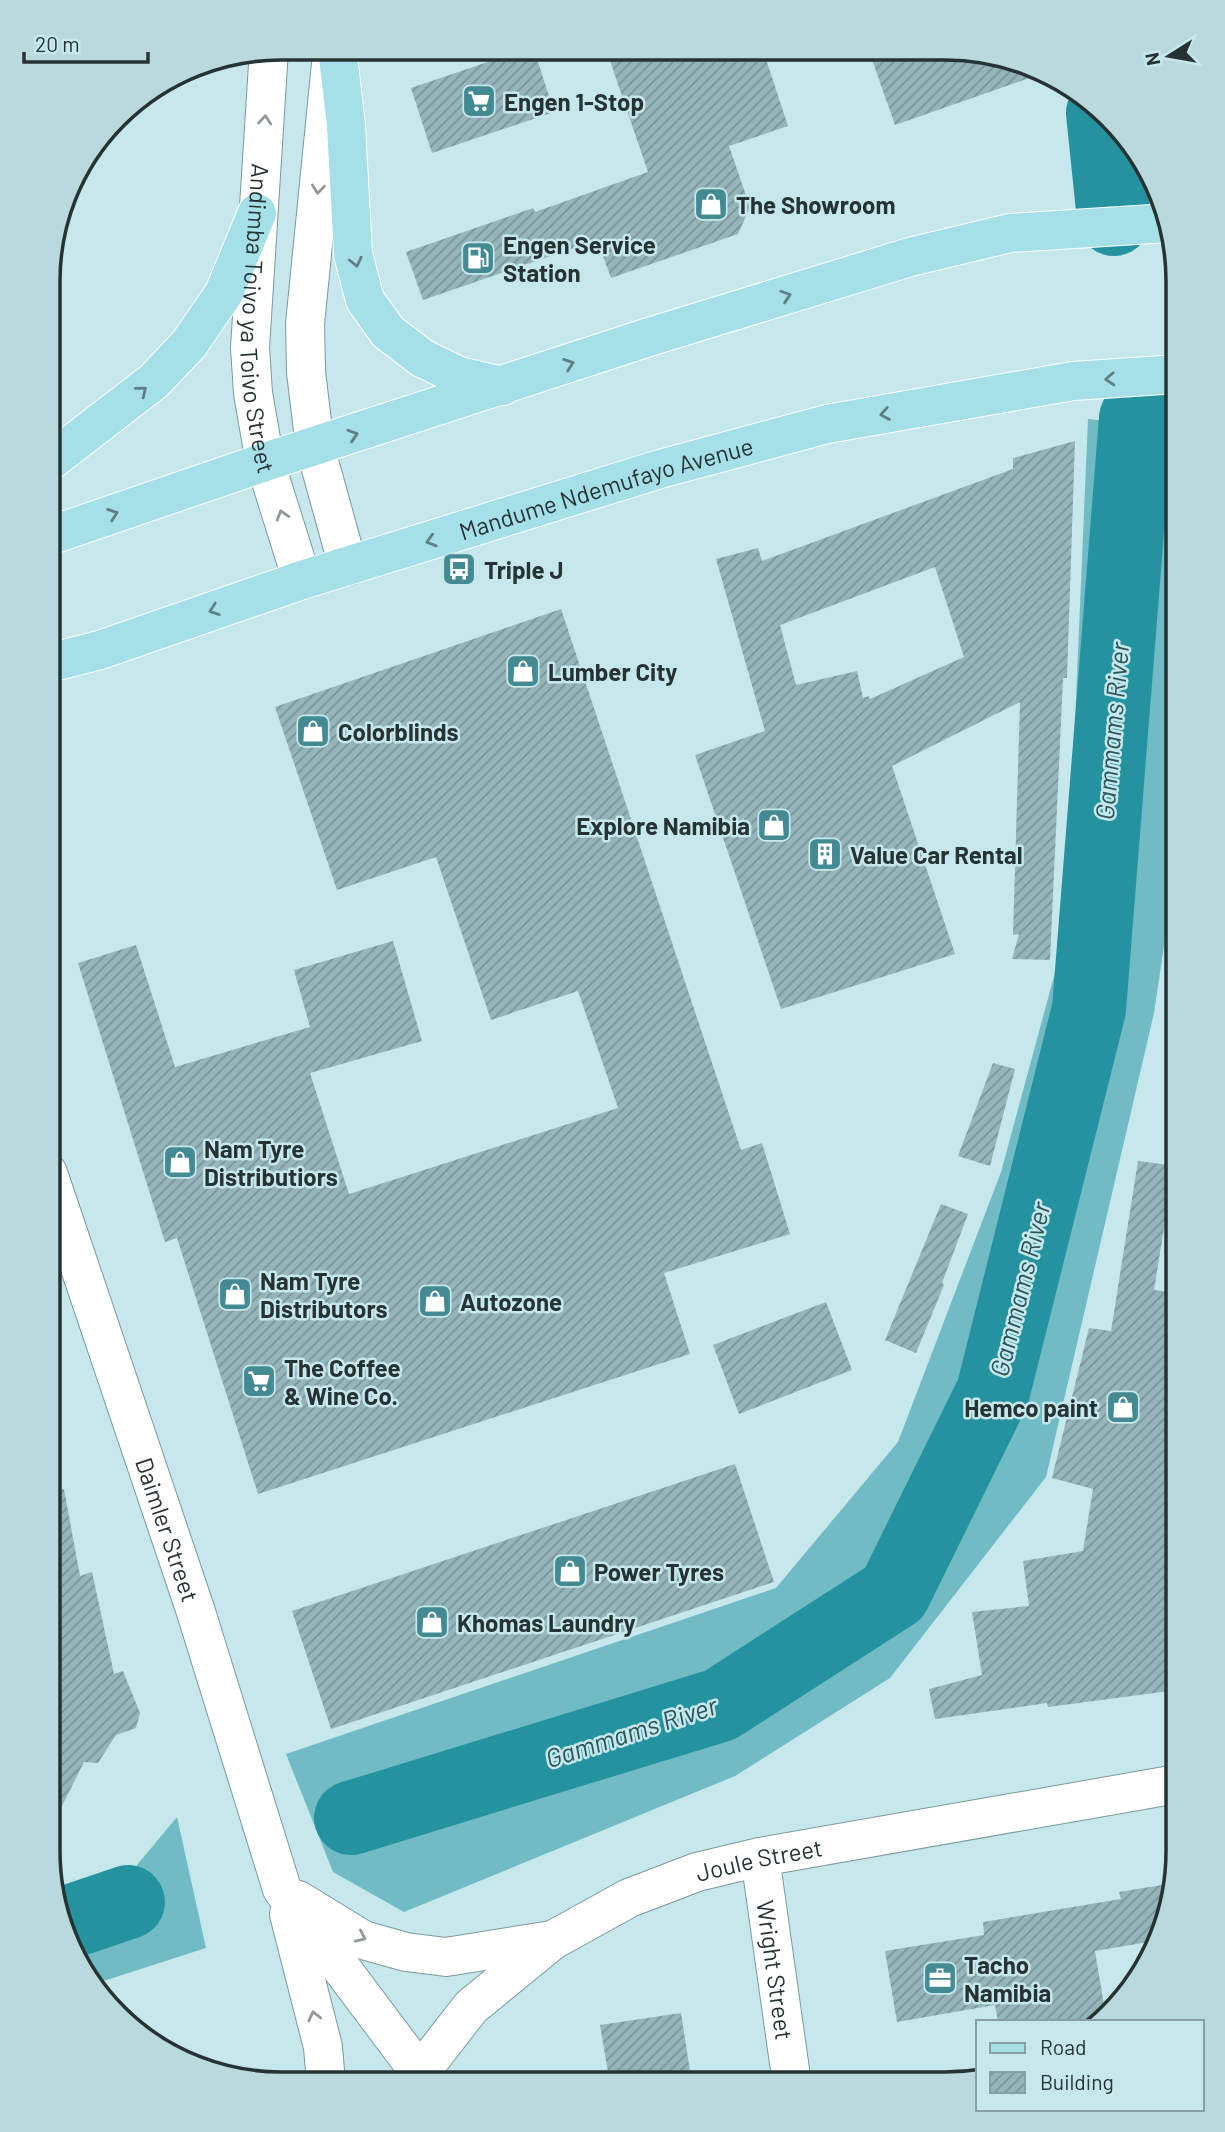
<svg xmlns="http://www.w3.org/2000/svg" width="1225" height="2132" viewBox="0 0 1225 2132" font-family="Barlow,sans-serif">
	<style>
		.grass { fill: #71bbc5 }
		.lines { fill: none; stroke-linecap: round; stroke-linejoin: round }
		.river { stroke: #25939f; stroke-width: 74 }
		.building { fill: url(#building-hatch); fill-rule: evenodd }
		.street-casing { stroke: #7b9a9e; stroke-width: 40 }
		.secondary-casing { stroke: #7b9a9e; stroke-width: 40 }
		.primary-casing { stroke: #fff; stroke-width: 40 }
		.street { stroke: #fff; stroke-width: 38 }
		.secondary { stroke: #fff; stroke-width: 38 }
		.primary { stroke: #a5dfe7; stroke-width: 38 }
		.oneway { stroke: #92999a }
		.oneway2 { stroke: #5f8085 }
		.labels { text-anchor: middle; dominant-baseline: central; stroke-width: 5; stroke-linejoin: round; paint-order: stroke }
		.poi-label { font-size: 24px; font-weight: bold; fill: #263334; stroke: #c6e7eb; text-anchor: start }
		.street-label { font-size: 24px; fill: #263334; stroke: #c6e7eb }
		.water-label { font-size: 26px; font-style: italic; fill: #29555b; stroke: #c6e7eb }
		.rim { fill: none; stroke: #263334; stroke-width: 3.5 }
	</style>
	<defs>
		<pattern id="building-hatch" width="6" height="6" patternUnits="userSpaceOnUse" patternTransform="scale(1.75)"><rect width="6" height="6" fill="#95b5ba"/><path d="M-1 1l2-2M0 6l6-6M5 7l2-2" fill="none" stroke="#799498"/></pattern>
	</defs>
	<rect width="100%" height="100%" fill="#c6e7eb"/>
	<!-- grass -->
	<g class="grass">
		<path d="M1088 419 1178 428V851L1154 1013 1046 1477 890 1678 735 1776 404 1912 333 1872 286 1754 776 1588 898 1442 1001 1172 1066 932Z"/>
		<path d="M177 1817 206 1948 91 1985 60 1927 55 1900 127 1877Z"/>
	</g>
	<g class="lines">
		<!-- river -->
		<g class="river">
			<path d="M1103 113 1114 219"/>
			<path d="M351 1818 720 1705 894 1593 993 1392 1089 1009 1136 418"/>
			<path d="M60 1925 128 1902"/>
		</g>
	</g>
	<!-- building -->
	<g class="building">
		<path d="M526 49H534L554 112 432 153 411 88Z"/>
		<path d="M606 49 763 50 788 126 729 146 750 207 738 234 611 278 597 240 423 300 406 252 533 208 535 212 648 172Z"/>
		<path d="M869 51 989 52 1038 75 895 125Z"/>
		<path d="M1075 441 1067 678H1063L1050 960 1012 959 1019 934 1013 935 1020 702 892 766 955 954 781 1009 695 755 765 731 716 559 758 548 762 561 1013 469V458ZM935 567 964 657 870 699 869 696 863 698 857 671 796 685 780 625Z"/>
		<path d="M561 609 741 1150 762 1143 790 1234 664 1273 690 1354 258 1494 177 1238 165 1242 78 963 136 945 175 1067 310 1027 294 970 393 941 422 1041 310 1073 349 1194 618 1108 578 991 491 1020 436 857 337 890 275 707Z"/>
		<path d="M993 1063 1015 1069 990 1166 958 1156Z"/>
		<path d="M1138 1161 1177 1166V1222L1165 1221 1154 1290 1177 1293V1690L1048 1707 1047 1703 935 1719 929 1689 982 1675 972 1612 1029 1606 1023 1561 1083 1551 1093 1489 1052 1478 1089 1328 1111 1331Z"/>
		<path d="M941 1204 968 1214 942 1283 944 1285 916 1353 885 1340Z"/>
		<path d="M826 1302 852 1370 739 1414 713 1345Z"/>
		<path d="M735 1464 774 1582 331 1729 292 1611Z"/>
		<path d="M64 1489 80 1576 92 1572 114 1674 123 1671 140 1713 136 1728 116 1735 98 1763 84 1762 47 1836 48 1491Z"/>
		<path d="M1174 1883 1160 1940 1095 1951 1106 2017 1101 2022H998L995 2005 897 2022 885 1951 984 1935 983 1922 1121 1899 1119 1892Z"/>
		<path d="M681 2013 692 2084H610L600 2025Z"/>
	</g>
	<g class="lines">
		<!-- street casing -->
		<g class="street-casing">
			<g id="street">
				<path id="s1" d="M48 1173 195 1609 282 1889 420 2073"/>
				<path id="s2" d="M760 1857 792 2084"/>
				<path d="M298 1900 363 1940 406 1952 446 1957 552 1940"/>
				<path d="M289 1914 323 2047 326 2083"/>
				<path id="s3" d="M412 2083 471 2007 553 1940 629 1898 697 1872 760 1857 1177 1784"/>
			</g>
		</g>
		<!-- secondary casing -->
		<g class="secondary-casing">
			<g id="secondary">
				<path id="s4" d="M269 49 250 348 253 393 265 462 302 580"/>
				<path d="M331 64 305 324 306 372 315 447 348 566"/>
			</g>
		</g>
		<!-- primary casing -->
		<g class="primary-casing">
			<g id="primary">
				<path d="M337 48 346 125 353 254 365 300 388 332 422 358 459 376 503 386"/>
				<path d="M49 462 154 381 189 344 224 293 257 213"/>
				<path d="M49 536 265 462 649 337 910 257 1010 233 1168 223"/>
				<path id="s5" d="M49 663 100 650 302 580 660 469 827 424 1073 381 1178 374"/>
			</g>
		</g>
		<!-- street -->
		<use href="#street" class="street"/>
		<!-- secondary -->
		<use href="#secondary" class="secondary"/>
		<!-- primary -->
		<use href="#primary" class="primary"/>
	</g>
	<!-- one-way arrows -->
	<defs><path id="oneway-chevron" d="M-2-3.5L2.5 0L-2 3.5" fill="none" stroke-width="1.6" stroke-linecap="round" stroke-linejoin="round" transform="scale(1.75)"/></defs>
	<g class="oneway">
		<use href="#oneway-chevron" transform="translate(265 120) rotate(-85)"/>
		<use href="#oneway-chevron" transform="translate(318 189) rotate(96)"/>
		<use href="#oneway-chevron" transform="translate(282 515) rotate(-107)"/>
		<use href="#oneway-chevron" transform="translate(361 1937) rotate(25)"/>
		<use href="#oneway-chevron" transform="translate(314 2016) rotate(-103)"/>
	</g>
	<g class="oneway2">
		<use href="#oneway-chevron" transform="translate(356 262) rotate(77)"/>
		<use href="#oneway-chevron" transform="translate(786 296) rotate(-18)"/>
		<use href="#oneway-chevron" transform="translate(569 364) rotate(-19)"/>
		<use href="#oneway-chevron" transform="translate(1110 379) rotate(177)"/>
		<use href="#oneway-chevron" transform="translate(142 391) rotate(-39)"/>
		<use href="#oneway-chevron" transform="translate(885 414) rotate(170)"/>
		<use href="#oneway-chevron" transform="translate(353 435) rotate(-18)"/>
		<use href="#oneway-chevron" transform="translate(113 514) rotate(-19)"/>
		<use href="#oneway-chevron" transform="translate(431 541) rotate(163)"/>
		<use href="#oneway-chevron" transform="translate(214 610) rotate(161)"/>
	</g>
	<!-- icons -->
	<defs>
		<g id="supermarket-square" transform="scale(1.75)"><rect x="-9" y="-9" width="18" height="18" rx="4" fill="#438a93" stroke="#c6e7eb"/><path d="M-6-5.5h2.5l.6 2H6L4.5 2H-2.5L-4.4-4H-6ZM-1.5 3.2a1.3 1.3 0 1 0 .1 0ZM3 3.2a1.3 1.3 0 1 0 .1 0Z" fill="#fff"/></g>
		<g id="shop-square" transform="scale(1.75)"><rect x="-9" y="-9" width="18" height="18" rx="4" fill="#438a93" stroke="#c6e7eb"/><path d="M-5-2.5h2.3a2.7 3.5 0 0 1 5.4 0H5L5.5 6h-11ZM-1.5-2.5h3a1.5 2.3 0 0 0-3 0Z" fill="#fff"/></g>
		<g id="fuel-square" transform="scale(1.75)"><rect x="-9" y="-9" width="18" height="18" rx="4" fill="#438a93" stroke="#c6e7eb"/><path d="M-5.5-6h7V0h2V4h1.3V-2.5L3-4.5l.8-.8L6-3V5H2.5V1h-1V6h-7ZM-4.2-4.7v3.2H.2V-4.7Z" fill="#fff"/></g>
		<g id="bus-square" transform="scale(1.75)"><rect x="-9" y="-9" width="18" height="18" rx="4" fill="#438a93" stroke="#c6e7eb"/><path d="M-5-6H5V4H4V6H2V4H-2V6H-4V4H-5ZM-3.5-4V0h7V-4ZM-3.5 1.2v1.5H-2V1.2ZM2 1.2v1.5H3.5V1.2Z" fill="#fff"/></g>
		<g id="building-square" transform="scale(1.75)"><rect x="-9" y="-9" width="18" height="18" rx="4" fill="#438a93" stroke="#c6e7eb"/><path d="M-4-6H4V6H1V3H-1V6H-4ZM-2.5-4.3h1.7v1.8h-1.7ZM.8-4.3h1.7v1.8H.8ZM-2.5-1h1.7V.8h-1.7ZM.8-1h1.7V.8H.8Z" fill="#fff"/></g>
		<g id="office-square" transform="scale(1.75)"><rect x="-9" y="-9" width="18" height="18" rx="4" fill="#438a93" stroke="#c6e7eb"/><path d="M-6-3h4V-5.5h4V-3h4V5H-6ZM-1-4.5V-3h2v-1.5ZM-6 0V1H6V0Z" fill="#fff"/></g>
	</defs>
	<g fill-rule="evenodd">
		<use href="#supermarket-square" x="479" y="101"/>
		<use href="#shop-square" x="711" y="204"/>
		<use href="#fuel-square" x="478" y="258"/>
		<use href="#bus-square" x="459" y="569"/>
		<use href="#shop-square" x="523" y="671"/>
		<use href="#shop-square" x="313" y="731"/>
		<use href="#shop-square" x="774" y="825"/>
		<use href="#building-square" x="825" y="854"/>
		<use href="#shop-square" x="180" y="1162"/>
		<use href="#shop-square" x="235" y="1294"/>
		<use href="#shop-square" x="435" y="1301"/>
		<use href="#supermarket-square" x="259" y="1381"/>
		<use href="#shop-square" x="1123" y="1407"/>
		<use href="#shop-square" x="570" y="1571"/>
		<use href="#shop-square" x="432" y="1622"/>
		<use href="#office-square" x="940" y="1978"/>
	</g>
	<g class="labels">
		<!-- poi labels -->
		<g class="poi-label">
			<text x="504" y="101">Engen 1-Stop</text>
			<text x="736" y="204">The Showroom</text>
			<text x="503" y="244">Engen Service<tspan x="503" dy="28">Station</tspan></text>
			<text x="484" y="569">Triple J</text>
			<text x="548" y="671">Lumber City</text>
			<text x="338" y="731">Colorblinds</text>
			<text x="750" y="825" text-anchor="end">Explore Namibia</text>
			<text x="850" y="854">Value Car Rental</text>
			<text x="204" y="1148">Nam Tyre<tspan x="204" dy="28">Distributiors</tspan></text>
			<text x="260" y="1280">Nam Tyre<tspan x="260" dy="28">Distributors</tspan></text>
			<text x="460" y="1301">Autozone</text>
			<text x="284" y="1367">The Coffee<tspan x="284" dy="28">&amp; Wine Co.</tspan></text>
			<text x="1098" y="1407" text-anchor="end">Hemco paint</text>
			<text x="594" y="1571">Power Tyres</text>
			<text x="457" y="1622">Khomas Laundry</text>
			<text x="964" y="1964">Tacho<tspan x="964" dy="28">Namibia</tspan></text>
		</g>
		<!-- street labels -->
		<g class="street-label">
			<text stroke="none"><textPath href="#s4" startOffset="270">Andimba Toivo ya Toivo Street</textPath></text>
			<text stroke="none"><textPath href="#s5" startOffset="584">Mandume Ndemufayo Avenue</textPath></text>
			<text stroke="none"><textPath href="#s1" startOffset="376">Daimler Street</textPath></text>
			<text stroke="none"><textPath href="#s3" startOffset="425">Joule Street</textPath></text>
			<text stroke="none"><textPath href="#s2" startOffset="114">Wright Street</textPath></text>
		</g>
		<!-- water labels -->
		<g class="water-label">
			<text transform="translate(1111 731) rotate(-85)">Gammams River</text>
			<text transform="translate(1019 1289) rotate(-76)">Gammams River</text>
			<text transform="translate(631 1731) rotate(-18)">Gammams River</text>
		</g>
	</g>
	<!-- crop -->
	<path d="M0 0H1225V2132H0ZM281 60H945A221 221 0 0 1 1166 281V1851A221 221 0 0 1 945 2072H281A221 221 0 0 1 60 1851V281A221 221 0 0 1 281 60Z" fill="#b9d9dc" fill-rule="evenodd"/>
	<path class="rim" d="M281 60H945A221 221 0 0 1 1166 281V1851A221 221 0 0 1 945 2072H281A221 221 0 0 1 60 1851V281A221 221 0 0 1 281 60Z"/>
	<!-- legend -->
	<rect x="976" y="2020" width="228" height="91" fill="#c6e7eb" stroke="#869fa2" stroke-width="2"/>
	<rect x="990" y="2043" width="35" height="10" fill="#a5dfe7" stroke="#869fa2" stroke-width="2"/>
	<text x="1040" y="2055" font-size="21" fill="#263334">Road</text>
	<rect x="990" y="2072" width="35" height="21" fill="url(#building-hatch)" stroke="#869fa2" stroke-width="2"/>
	<text x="1040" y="2090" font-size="21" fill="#263334">Building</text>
	<!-- north arrow -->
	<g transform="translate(1169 56) rotate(259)" stroke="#c6e7eb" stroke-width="5" paint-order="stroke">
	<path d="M0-5L12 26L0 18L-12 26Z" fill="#263334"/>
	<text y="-10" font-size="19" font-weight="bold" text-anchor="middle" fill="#263334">N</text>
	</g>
	<!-- scale -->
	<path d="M24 52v10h124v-10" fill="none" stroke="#263334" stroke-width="3.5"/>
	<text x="35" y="52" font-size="21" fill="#263334" stroke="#c6e7eb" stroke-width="5" paint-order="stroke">20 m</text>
</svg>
